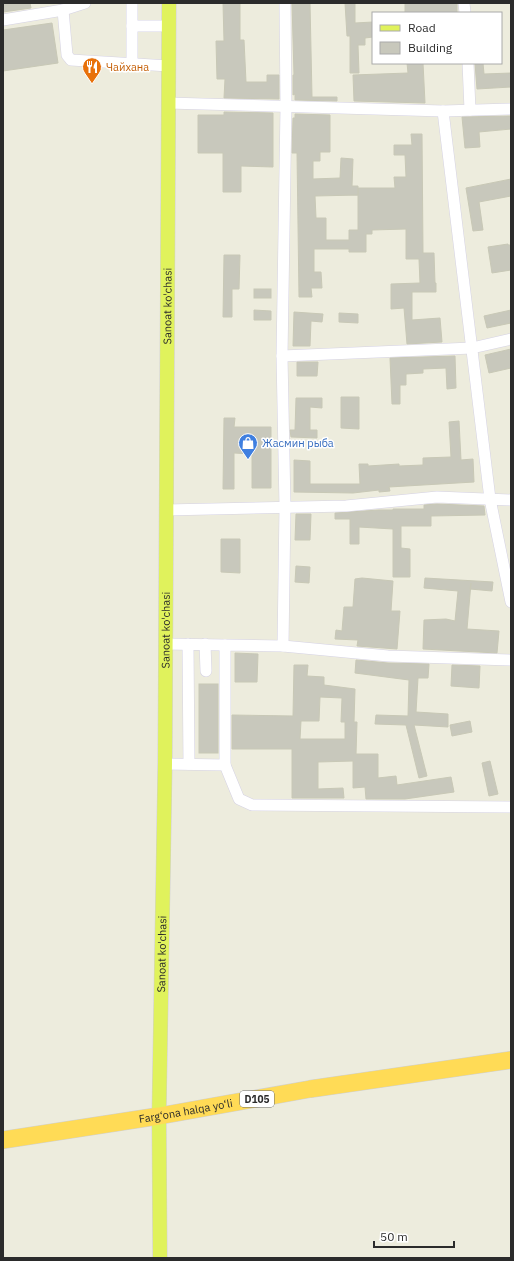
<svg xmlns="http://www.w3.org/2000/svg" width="514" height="1261" viewBox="0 0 514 1261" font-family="'IBM Plex Sans',sans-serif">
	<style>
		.building { fill: #c8c8bc; stroke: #c8c8b6; fill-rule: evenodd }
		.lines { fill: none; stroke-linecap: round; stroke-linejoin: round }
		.minor-casing { stroke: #d5d2e4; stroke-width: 12 }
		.major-casing { stroke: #d0d0d0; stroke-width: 15 }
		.highway-casing { stroke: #d0d0d0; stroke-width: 18 }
		.minor { stroke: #fff; stroke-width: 11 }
		.major { stroke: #e0f25c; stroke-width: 14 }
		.highway { stroke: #ffdb56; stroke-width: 17 }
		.labels { text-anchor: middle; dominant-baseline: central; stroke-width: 3; stroke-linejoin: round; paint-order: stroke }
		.shield { fill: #fff; stroke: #6b6b6b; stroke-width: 1 }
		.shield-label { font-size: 10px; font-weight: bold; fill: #2b2b2b }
		.food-label { font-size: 11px; fill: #c56008; stroke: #fff; text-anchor: start }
		.street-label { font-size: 11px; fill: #2b2b2b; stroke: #fff }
		.shop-label { font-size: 11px; fill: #366cbe; stroke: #fff; text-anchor: start }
	</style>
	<rect width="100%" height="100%" fill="#edecdd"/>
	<!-- building -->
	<g class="building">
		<path d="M3 3H30L31 8 3 12Z"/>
		<path d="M223 3H240V40H244L246 82H267V75H279V99L224 98 225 79H217L216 41H224Z"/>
		<path d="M292 3H310L312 97H337V101L295 100V94L293 95V75H294Z"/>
		<path d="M345 3H355V23L373 22V37L365 38V45H358L359 73H350V36H347Z"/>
		<rect x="405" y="3" width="52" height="10"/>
		<path d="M52 23 58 63 3 71V30Z"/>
		<path d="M407 63H423L425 103 354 101 353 75 408 73Z"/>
		<path d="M475 63H483L484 74 511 73V87L477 89Z"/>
		<path d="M224 112 273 113V167L241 166V192H223V153H198V115H224Z"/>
		<path d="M295 114 330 115V152H320V161H313V179L340 178 341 158 353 159 352 186H358V195L315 196 316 218H326V240H349V230H358V188H395L394 177H406L405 155H394V145H412L411 134H422L423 253H434L435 283H436V292H412V320L440 318 442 342 407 344 404 308 391 309V284L420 283 419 259H406V229L372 230V234H366V252H349V249H314V272H321L322 288H311L312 297H299L297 153H292L293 118H295Z"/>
		<path d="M511 116V129L479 132 480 147 465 148 462 117Z"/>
		<path d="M511 179V196L479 202 483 230 473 231 466 188Z"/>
		<path d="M508 244V245H511V270L492 273 488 247Z"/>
		<path d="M224 255H240L239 289H232V317H223Z"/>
		<rect x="254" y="289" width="17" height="9"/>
		<path d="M254 310 271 311V320H254Z"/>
		<path d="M511 310V323L487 328 484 316Z"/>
		<path d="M294 312 323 314 322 322 311 321 310 346H293Z"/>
		<path d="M339 313 358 314V323L339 322Z"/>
		<path d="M511 349V368L489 373 485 355Z"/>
		<path d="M455 356 456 388 447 389 446 368 423 369V373L406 374V385H400V404H392L390 358Z"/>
		<path d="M297 362H318L317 376H297Z"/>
		<path d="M341 397H359V429L341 428Z"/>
		<path d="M296 398H322V408L310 407V430H317V438L291 437 290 430H295Z"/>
		<path d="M224 418H235L234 427H271V488H252V454L234 453V489H223Z"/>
		<path d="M459 421 461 460 473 459 474 482 389 487 390 491 379 492V490L353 493 294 492V460L310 461V484H360L359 464H368V466L399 464V466L423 465V458L451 457 449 422Z"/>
		<path d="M437 504 484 506 485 515 431 516V526H401V548L410 549V577H393V529L359 527V544H350V519H335V513L379 510H393V509H424V505Z"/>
		<path d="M296 514H311L310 540H295Z"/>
		<path d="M221 539H240V573L221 572Z"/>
		<path d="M296 566 310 567 309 583 295 582Z"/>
		<path d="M362 578 393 581 391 611H400L397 649 357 646 358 640 335 639 336 630 342 631 344 607H353L355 579Z"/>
		<path d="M425 578 493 582 492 591 470 589 471 583 467 629 499 631 497 653 423 649 424 620 446 619 455 621 458 591 424 588Z"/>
		<path d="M235 653 258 654 257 682H235Z"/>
		<path d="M356 660 388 663 429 664 428 678H418L416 712 448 714V727L414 725 427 776 419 778 406 725 375 724 376 715 408 716 409 680 355 673Z"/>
		<path d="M294 665H308L307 676 324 677V685L355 689 354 722H357L356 754H378V778L396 776 397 785 451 777 454 792 405 799H366L365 787 353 788V761L318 762V789L343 788 344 798H292V749H232V715L293 716ZM320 697 342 698 341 722H345V739H300L301 721H319Z"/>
		<path d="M452 665 480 666 479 688 451 686Z"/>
		<rect x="199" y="684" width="19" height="69"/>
		<path d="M470 721 472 732 452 736 450 725Z"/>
		<path d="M490 761 498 794 489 796 482 763Z"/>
	</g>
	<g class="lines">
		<!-- minor casing -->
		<g class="minor-casing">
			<g id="minor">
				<path d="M464 3 465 13"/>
				<path d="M63 10 67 55 71 60 169 66"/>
				<path d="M3 20 63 10 85 3"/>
				<path d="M132 26H169"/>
				<path d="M468 63 470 110"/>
				<path d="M132 64V3"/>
				<path d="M168 103 443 111 511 109"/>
				<path d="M443 111 490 499 511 602"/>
				<path d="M282 356 472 348 511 339"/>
				<path d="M166 510 346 506 437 497 511 500"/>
				<path d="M165 644 225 645"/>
				<path d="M188 644 189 764"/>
				<path d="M205 644 206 671"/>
				<path d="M283 646 285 507 282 356 286 107 285 3"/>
				<path d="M165 764 225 765 239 799 252 805 511 807"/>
				<path d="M225 765V645L283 646 388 656 511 660"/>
			</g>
		</g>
		<!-- major casing -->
		<g class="major-casing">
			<g id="major">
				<path id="s1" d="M160 1258 159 1116 165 764 169 3"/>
			</g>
		</g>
		<!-- highway casing -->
		<g class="highway-casing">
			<g id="highway">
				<path id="s2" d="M3 1140 159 1116 310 1089 511 1060"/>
			</g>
		</g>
		<!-- minor -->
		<use href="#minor" class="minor"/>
		<!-- major -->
		<use href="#major" class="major"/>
		<!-- highway -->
		<use href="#highway" class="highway"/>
	</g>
	<!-- icons -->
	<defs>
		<g id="restaurant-pin" transform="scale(1)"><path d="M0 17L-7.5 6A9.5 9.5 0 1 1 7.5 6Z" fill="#e8710a" stroke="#fff"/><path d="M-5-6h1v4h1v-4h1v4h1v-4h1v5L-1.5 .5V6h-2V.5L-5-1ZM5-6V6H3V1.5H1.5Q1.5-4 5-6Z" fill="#fff"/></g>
		<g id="shop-pin" transform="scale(1)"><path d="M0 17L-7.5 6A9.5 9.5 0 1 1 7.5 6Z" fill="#3f7fe0" stroke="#fff"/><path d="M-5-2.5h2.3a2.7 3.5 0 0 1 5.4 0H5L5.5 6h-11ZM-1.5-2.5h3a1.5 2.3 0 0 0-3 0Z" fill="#fff"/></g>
	</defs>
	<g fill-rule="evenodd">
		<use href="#restaurant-pin" x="92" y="67"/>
		<use href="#shop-pin" x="248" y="443"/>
	</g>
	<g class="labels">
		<!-- shield labels -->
		<rect class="shield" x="240" y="1091" width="34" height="16" rx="3"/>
		<g class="shield-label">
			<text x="257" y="1099">D105</text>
		</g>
		<!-- food labels -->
		<g class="food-label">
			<text x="106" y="67">Чайхана</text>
		</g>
		<!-- street labels -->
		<g class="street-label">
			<text stroke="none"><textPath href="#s1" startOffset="952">Sanoat ko'chasi</textPath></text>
			<text stroke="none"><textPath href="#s1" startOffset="628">Sanoat ko'chasi</textPath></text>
			<text stroke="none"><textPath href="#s1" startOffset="304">Sanoat ko'chasi</textPath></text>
			<text stroke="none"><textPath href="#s2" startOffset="185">Farg‘ona halqa yo‘li</textPath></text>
		</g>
		<!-- shop labels -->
		<g class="shop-label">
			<text x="262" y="443">Жасмин рыба</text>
		</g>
	</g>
	<!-- border -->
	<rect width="514" height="1261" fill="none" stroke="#2b2b2b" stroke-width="8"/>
	<!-- legend -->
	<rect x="372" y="12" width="130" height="52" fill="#ffffff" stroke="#aaaaaa"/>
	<rect x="380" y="25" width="20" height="6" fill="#e0f25c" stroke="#aaaaaa"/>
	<text x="408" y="32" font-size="12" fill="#2b2b2b">Road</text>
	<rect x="380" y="42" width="20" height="12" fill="#c8c8bc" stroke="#aaaaaa"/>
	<text x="408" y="52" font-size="12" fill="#2b2b2b">Building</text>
	<!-- scale -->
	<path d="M374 1241v6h80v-6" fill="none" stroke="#2b2b2b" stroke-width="2"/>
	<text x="380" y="1241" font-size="12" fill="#2b2b2b" stroke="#ffffff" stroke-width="3" paint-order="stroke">50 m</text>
</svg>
